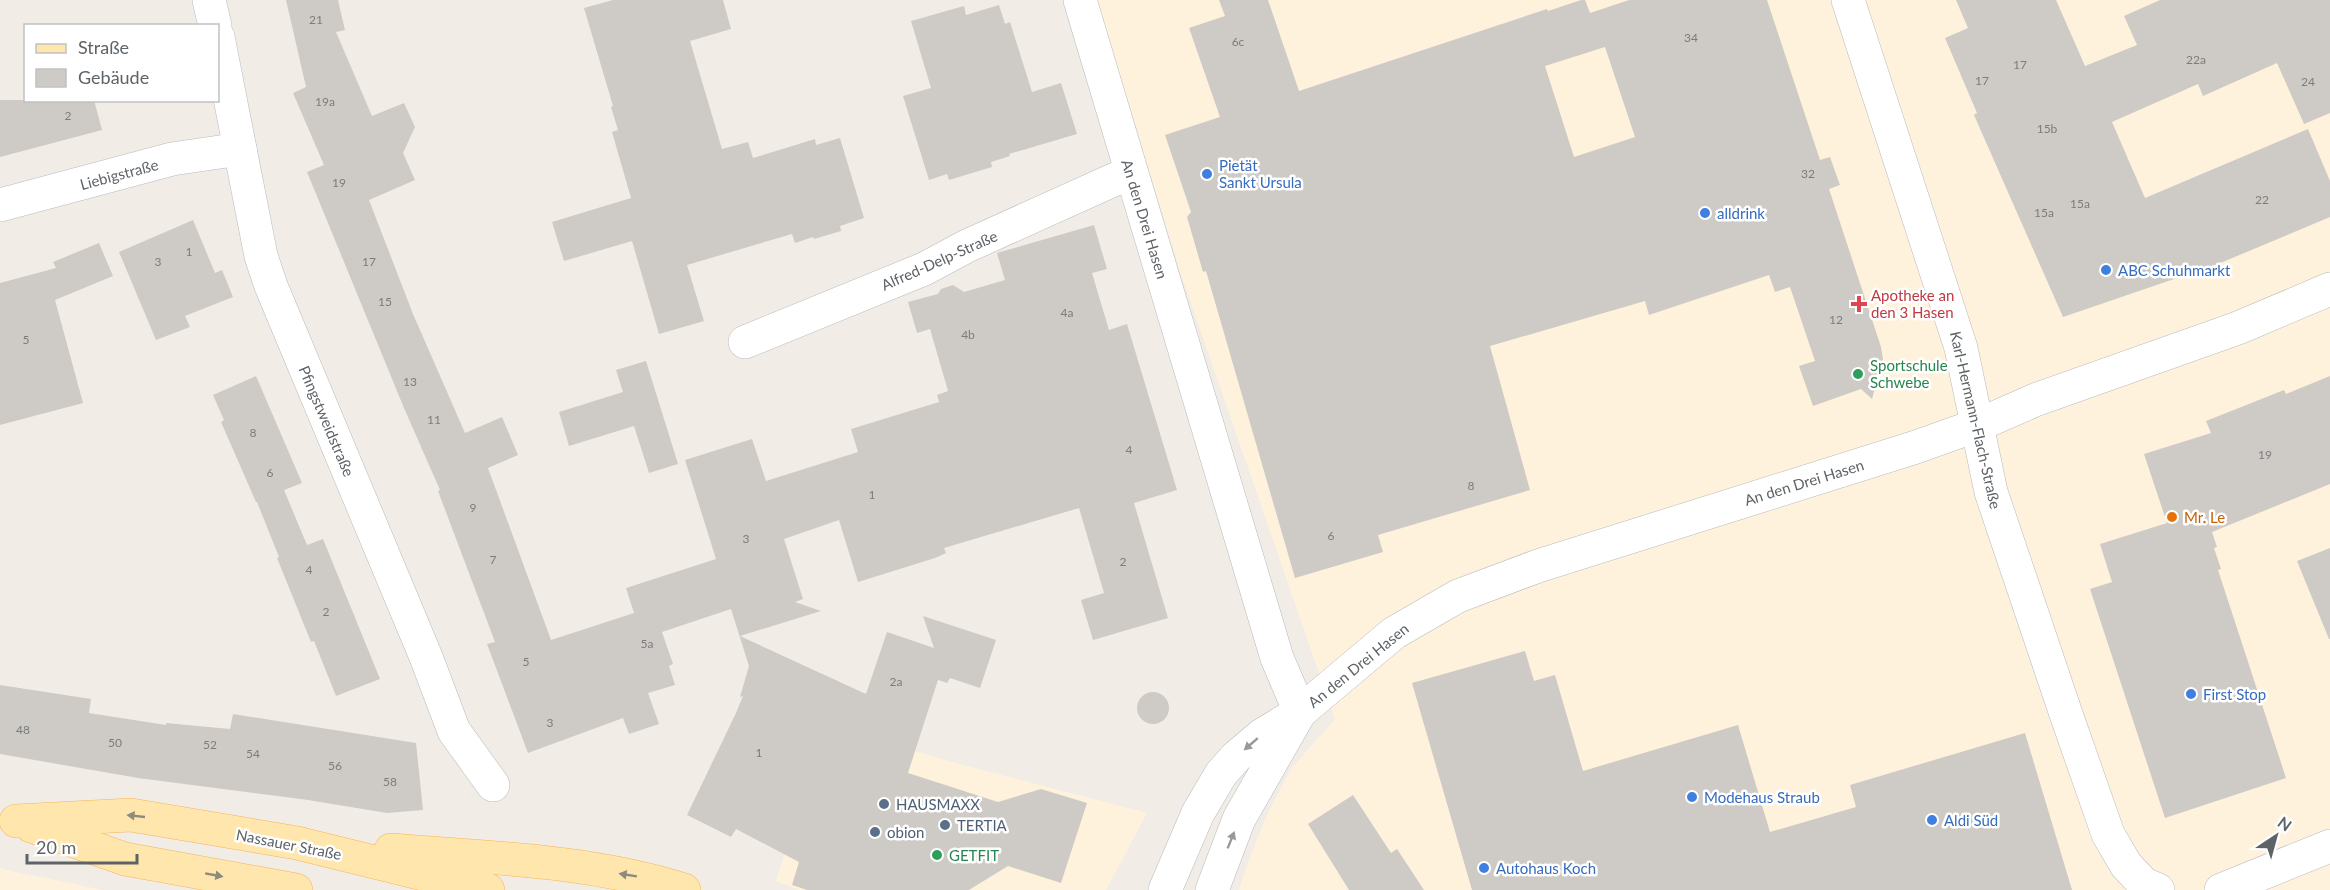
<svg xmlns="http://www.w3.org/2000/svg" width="2330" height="890" viewBox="0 0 2330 890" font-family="Lato,sans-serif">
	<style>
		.commercial { fill: #fff2dd }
		.building { fill: #cecac5; fill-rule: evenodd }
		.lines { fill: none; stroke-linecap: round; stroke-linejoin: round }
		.minor-casing { stroke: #b7babd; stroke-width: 34 }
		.major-casing { stroke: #f7b359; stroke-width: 34 }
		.minor { stroke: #fff; stroke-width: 33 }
		.major { stroke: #ffe6ad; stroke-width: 33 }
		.oneway { fill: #969a9c }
		.oneway2 { fill: #8e8a7c }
		.shop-dot { fill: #3f7fe0; stroke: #fff; stroke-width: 2 }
		.health-dot { fill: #e0444e; stroke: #fff; stroke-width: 2 }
		.leisure-dot { fill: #2e9e5b; stroke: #fff; stroke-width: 2 }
		.food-dot { fill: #e8710a; stroke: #fff; stroke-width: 2 }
		.service-dot { fill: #5c6f8a; stroke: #fff; stroke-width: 2 }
		.labels { text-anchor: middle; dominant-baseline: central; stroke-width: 5; stroke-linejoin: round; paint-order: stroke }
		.number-label { font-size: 12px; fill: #7a7d7e }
		.shop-label { font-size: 15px; fill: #366cbe; stroke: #fff; text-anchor: start }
		.street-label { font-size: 15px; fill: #5e6367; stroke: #fff }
		.health-label { font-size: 15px; fill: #be3a42; stroke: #fff; text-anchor: start }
		.leisure-label { font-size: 15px; fill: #27864d; stroke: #fff; text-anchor: start }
		.food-label { font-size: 15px; fill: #c56008; stroke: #fff; text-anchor: start }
		.service-label { font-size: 15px; fill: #4e5e75; stroke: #fff; text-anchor: start }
	</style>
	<rect width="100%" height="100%" fill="#f1ede6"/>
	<!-- commercial -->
	<g class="commercial">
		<path d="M1097 0H2330V890H1239L1246 868 1267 815 1291 769 1335 719 1181 274Z"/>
		<path d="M826 726 963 765 1147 813 1106 890H799L776 881Z"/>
		<path d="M0 868 6 870 103 890H0Z"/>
	</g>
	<!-- building -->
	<g class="building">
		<path d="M286 0H338L345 30 336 32 372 116 404 103 415 127 403 153 415 180 369 200 413 314 465 433 502 417 518 455 488 468 551 640 634 613 626 588 716 559 685 460 752 439 766 481 858 452 851 429 939 402 937 395 948 391 930 329 917 333 908 302 938 294 941 289 953 285 964 292 1005 280 997 253 1094 225 1107 269 1092 273 1109 330 1127 324 1177 490 1134 503 1168 618 1093 640 1081 600 1104 593 1079 508 944 548 946 553 935 558 858 582 839 520 784 539 803 599 795 602 821 611 740 636 866 694 887 632 934 648 923 616 996 640 980 688 950 678 947 683 938 680 908 773 998 802 1041 789 1087 803 1061 883 1008 866 969 890H807L792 885 799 862 736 829 731 837 687 815 736 713 743 696 740 697 749 666 731 609 662 632 673 664 669 666 675 685 648 693 659 724 629 734 623 718 528 753 487 644 495 642 438 491 440 490 404 408 307 172 324 165 293 93 306 87Z"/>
		<path d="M613 0H723L731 29 690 41 722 149 748 142 753 158 815 139 816 145 840 138 864 218 840 226 841 231 814 239 813 237 795 243 792 234 687 265 704 321 659 334 632 241 564 261 552 222 631 198 612 132 618 130 611 107 613 106 584 8Z"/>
		<path d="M1219 0H1268L1299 91 1547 9 1548 11 1581 0H1585L1590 13 1629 0H1767L1820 160 1830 157 1840 185 1829 189 1881 347 1883 359 1872 399 1861 389 1813 406 1799 366 1815 361 1790 287 1775 292 1769 275 1649 315 1645 301 1490 346 1530 490 1378 535 1383 552 1295 578 1206 271 1203 272 1187 217 1191 212 1165 135 1220 117 1189 28 1225 16ZM1605 47 1635 137 1574 157 1545 66Z"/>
		<path d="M1956 0H2056L2085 66 2137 45 2124 16 2160 0H2330V113L2304 124 2277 63 2203 96 2198 84 2112 122 2145 198 2308 129 2330 181V217L2218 264 2063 317 1974 115 1977 113 1945 38 1968 28Z"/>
		<path d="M999 5 1005 24 1010 22 1032 92 1061 83 1077 134 1009 154 1010 156 991 162 992 167 949 180 947 174 929 180 903 96 931 88 911 21 964 6 966 15Z"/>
		<path d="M0 100H94L102 130 0 157Z"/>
		<path d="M193 220 215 273 222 270 233 297 185 316 190 327 156 340 119 252Z"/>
		<path d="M99 243 113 276 55 300 83 403 0 425V283L56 268 53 262Z"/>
		<path d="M646 361 678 464 649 473 634 426 569 446 559 412 623 392 616 370Z"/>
		<path d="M256 376 302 483 284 490 307 545 323 539 380 679 336 696 314 641 311 642 277 558 279 557 257 502H256L221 422 224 420 213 395Z"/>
		<path d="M2330 376V484L2212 532 2217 547 2214 548 2221 569 2218 570 2286 778 2165 818 2090 589 2112 582 2100 544 2167 523 2144 454 2211 433 2206 421 2284 390 2286 394Z"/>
		<path d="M2330 548V639H2329L2297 561Z"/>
		<path d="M1525 651 1534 681 1555 675 1583 771 1738 725 1770 832 1856 807 1850 785 2025 733 2072 890H1472L1412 683Z"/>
		<path d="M0 685 91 699 89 713 166 725V723L230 729 233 714 416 743 423 810 387 813 308 800 138 778 0 754Z"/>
		<circle cx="1153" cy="708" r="16"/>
		<path d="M1353 795 1391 853 1397 849 1424 890H1349L1308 824Z"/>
	</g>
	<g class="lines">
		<!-- minor casing -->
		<g class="minor-casing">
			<g id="minor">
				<path d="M209 0 215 26"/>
				<path d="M1080 0 1277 658 1300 712"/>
				<path d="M1848 0 1961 348 1991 492 2066 714 2108 834 2126 865 2144 884 2158 890"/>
				<path d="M218 37 261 256 271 286 426 657 454 731 493 785"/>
				<path d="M0 205 172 159 240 149"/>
				<path d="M745 342 924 269 967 246 1131 172"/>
				<path d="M1165 890 1198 813 1221 774 1236 757 1262 735 1300 712 1394 633 1458 596 1538 566 1913 448 1978 425 2035 400 2238 328 2330 289"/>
				<path d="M1212 890 1239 819 1300 712"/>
				<path d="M2221 890 2330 846"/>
			</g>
		</g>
		<!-- major casing -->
		<g class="major-casing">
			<g id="major">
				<path d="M16 821 131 815 297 843 488 890"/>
				<path d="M31 826 125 859 296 890"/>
				<path d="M391 850C489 858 590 860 684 890"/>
			</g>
		</g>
		<!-- minor -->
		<use href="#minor" class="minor"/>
		<!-- major -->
		<use href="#major" class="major"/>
	</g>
	<!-- one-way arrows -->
	<defs><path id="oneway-solid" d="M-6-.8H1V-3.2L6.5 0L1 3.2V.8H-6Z" transform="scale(1.5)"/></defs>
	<g class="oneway">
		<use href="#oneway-solid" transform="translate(1251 744) rotate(139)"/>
		<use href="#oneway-solid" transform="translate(1231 840) rotate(-68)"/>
	</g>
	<g class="oneway2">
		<use href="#oneway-solid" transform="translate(136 816) rotate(-174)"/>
		<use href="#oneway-solid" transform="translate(214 875) rotate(10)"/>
		<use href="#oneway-solid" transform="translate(628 875) rotate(-171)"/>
	</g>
	<!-- markers -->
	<g class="shop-dot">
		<circle cx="1207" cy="174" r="6"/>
		<circle cx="1705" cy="213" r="6"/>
		<circle cx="2106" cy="270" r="6"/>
		<circle cx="2191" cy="694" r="6"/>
		<circle cx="1692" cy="797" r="6"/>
		<circle cx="1932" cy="820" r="6"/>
		<circle cx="1484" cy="868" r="6"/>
	</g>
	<path class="health-dot" d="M1856 295h6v6h6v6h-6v6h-6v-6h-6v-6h6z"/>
	<g class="leisure-dot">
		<circle cx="1858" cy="374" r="6"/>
		<circle cx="937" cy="855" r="6"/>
	</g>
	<circle class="food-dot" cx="2172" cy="517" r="6"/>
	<g class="service-dot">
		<circle cx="884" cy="804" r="6"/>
		<circle cx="945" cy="825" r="6"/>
		<circle cx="875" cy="832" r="6"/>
	</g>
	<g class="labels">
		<!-- number labels -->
		<g class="number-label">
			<text x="316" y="19">21</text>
			<text x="1691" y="37">34</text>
			<text x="1238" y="41">6c</text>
			<text x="2196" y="59">22a</text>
			<text x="2020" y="64">17</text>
			<text x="1982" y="80">17</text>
			<text x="2308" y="81">24</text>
			<text x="325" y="101">19a</text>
			<text x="68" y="115">2</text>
			<text x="2047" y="128">15b</text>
			<text x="1808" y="173">32</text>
			<text x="339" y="182">19</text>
			<text x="2262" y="199">22</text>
			<text x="2080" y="203">15a</text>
			<text x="2044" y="212">15a</text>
			<text x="189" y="251">1</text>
			<text x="158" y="261">3</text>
			<text x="369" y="261">17</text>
			<text x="385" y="301">15</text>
			<text x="1067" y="312">4a</text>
			<text x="1836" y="319">12</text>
			<text x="968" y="334">4b</text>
			<text x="26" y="339">5</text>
			<text x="410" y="381">13</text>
			<text x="434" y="419">11</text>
			<text x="253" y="432">8</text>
			<text x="1129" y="449">4</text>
			<text x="2265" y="454">19</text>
			<text x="270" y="472">6</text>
			<text x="1471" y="485">8</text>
			<text x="872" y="494">1</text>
			<text x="473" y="507">9</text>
			<text x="1331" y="535">6</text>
			<text x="746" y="538">3</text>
			<text x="493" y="559">7</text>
			<text x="1123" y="561">2</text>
			<text x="309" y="569">4</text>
			<text x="326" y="611">2</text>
			<text x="647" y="643">5a</text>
			<text x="526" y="661">5</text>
			<text x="896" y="681">2a</text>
			<text x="550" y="722">3</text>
			<text x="23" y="729">48</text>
			<text x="115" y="742">50</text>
			<text x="210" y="744">52</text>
			<text x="759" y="752">1</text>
			<text x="253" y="753">54</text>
			<text x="335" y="765">56</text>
			<text x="390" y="781">58</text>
		</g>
		<!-- shop labels -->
		<g class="shop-label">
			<text x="1219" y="165">Pietät<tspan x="1219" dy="17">Sankt Ursula</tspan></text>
			<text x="1717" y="213">alldrink</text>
			<text x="2118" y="270">ABC Schuhmarkt</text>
			<text x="2203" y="694">First Stop</text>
			<text x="1704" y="797">Modehaus Straub</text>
			<text x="1944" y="820">Aldi Süd</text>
			<text x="1496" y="868">Autohaus Koch</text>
		</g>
		<!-- street labels -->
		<g class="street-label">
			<text transform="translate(119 174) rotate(-15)">Liebigstraße</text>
			<text transform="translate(1145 219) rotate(73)">An den Drei Hasen</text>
			<text transform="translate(939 260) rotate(-24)">Alfred-Delp-Straße</text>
			<text transform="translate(1976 420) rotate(77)">Karl-Hermann-Flach-Straße</text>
			<text transform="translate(327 421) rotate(67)">Pfingstweidstraße</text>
			<text transform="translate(1804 482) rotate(-17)">An den Drei Hasen</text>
			<text transform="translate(1358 665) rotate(-39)">An den Drei Hasen</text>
			<text transform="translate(289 844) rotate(11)">Nassauer Straße</text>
		</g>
		<!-- health labels -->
		<g class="health-label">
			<text x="1871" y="295">Apotheke an<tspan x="1871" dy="17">den 3 Hasen</tspan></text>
		</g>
		<!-- leisure labels -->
		<g class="leisure-label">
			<text x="1870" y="365">Sportschule<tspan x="1870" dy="17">Schwebe</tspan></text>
			<text x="949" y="855">GETFIT</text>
		</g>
		<!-- food labels -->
		<g class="food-label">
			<text x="2184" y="517">Mr. Le</text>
		</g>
		<!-- service labels -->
		<g class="service-label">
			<text x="896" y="804">HAUSMAXX</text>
			<text x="957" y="825">TERTIA</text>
			<text x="887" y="832">obion</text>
		</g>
	</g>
	<!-- legend -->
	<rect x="24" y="24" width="195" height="78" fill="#ffffff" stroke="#bfc1c2" stroke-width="1.5"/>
	<rect x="36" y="44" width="30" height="9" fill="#ffe6ad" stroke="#bfc1c2" stroke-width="1.5"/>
	<text x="78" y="54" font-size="18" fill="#5e6367">Straße</text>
	<rect x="36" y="69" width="30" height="18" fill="#cecac5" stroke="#bfc1c2" stroke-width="1.5"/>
	<text x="78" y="84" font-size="18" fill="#5e6367">Gebäude</text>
	<!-- north arrow -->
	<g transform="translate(2276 836) rotate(36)" stroke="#ffffff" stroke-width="4.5" paint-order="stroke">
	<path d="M0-4.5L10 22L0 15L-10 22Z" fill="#5e6367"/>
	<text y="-9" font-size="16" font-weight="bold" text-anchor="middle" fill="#5e6367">N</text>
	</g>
	<!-- scale -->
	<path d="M27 854v9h110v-9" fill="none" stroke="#5e6367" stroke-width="3"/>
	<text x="36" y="854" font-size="18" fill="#5e6367" stroke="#ffffff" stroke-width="4.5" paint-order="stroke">20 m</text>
</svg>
